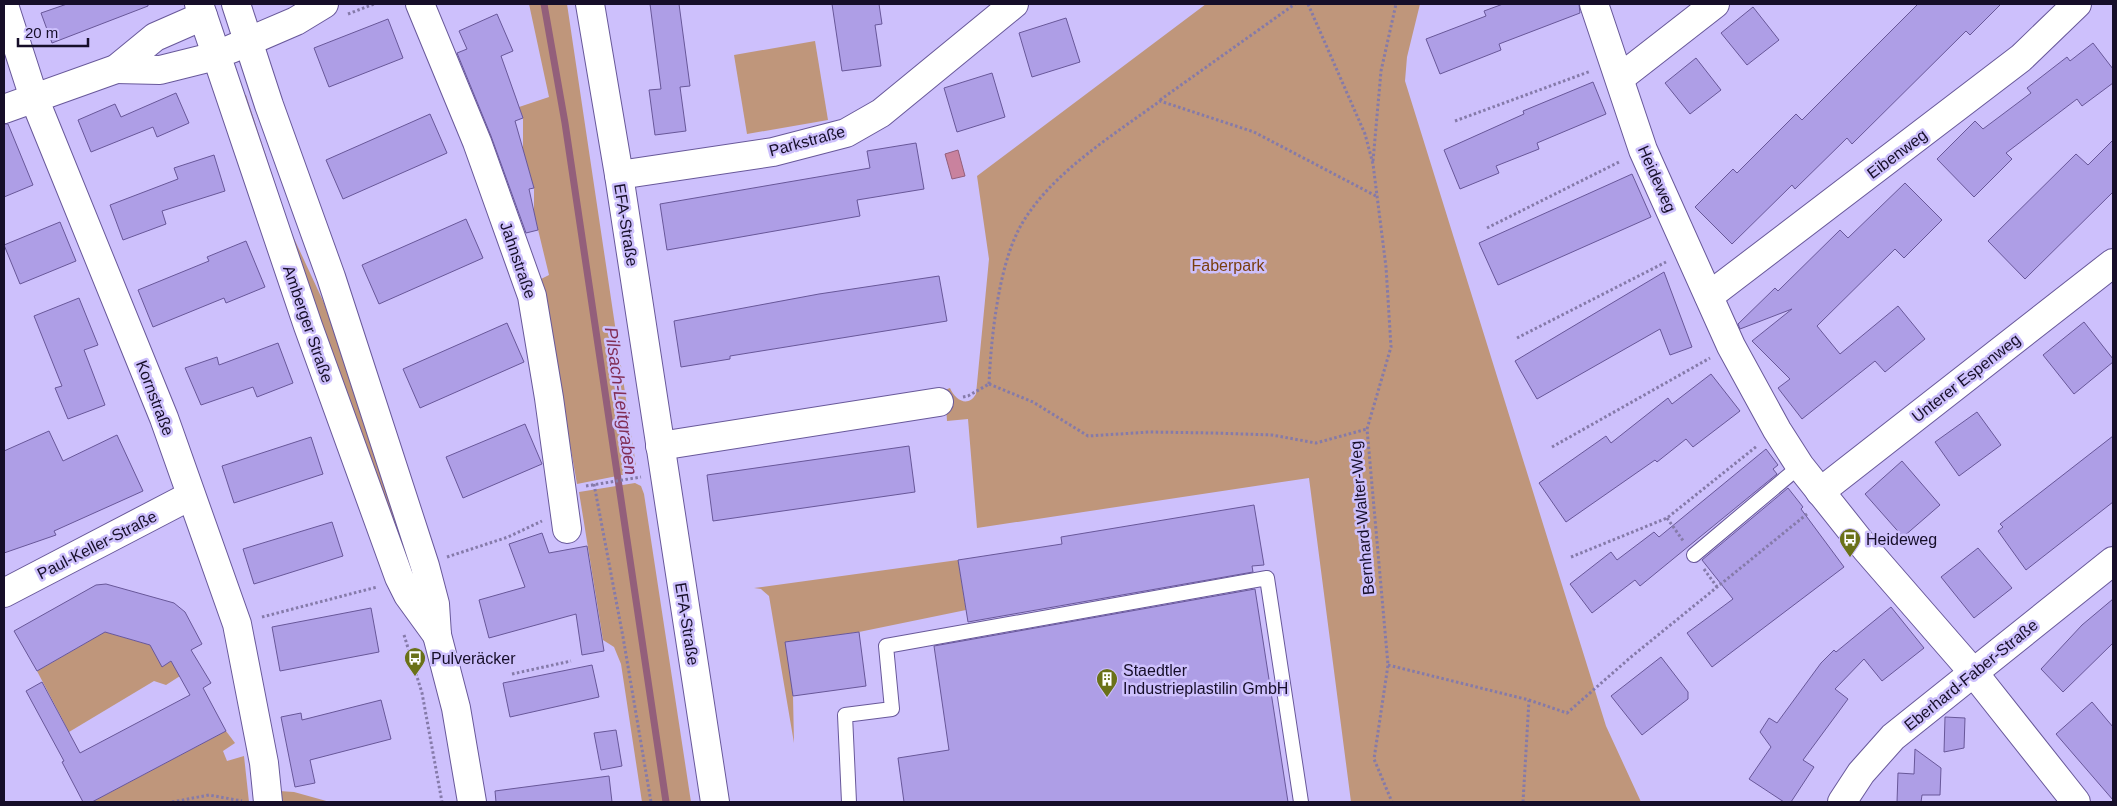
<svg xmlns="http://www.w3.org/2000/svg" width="2117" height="806" viewBox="0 0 2117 806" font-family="Arial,sans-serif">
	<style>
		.green { fill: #bf967b }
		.water { fill: #c9829e; stroke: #935f7b }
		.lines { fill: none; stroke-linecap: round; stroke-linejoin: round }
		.stream { stroke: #935f7b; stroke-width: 7 }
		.building { fill: #ae9ee6; stroke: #685799 }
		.lane-casing { stroke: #68589a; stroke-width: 16 }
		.street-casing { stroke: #68589a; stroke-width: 30 }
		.secondary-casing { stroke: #68589a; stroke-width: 30 }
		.path { stroke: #857aa9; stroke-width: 3; stroke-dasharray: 2.5 2.5; stroke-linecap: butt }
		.lane { stroke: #fff; stroke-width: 14 }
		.street { stroke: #fff; stroke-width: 28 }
		.secondary { stroke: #fff; stroke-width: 28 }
		.labels { text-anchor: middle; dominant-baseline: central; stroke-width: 5; stroke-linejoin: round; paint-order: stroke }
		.street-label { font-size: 16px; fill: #160e29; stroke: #cdc0fc }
		.park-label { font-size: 16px; fill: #793e0e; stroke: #cdc0fc }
		.poi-label { font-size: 16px; fill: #160e29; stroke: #cdc0fc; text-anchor: start }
		.water-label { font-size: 18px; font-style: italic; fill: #812d55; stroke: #cdc0fc }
	</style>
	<rect width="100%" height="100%" fill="#cdc0fc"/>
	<!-- green -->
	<g class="green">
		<path d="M529 4H567L636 466 632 473 577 484 559 382 535 282 549 275 534 213V188L523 151V118L519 107 549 97Z"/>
		<path d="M1206 4H1420L1407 57 1405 81 1606 726 1641 802H1351L1309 478 977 528 968 419 947 421 945 390 950 388C955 400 968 408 976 394L989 259 977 176Z"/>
		<path d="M815 41 828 120 747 134 734 55Z"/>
		<path d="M246 95 291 232 324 303 412 563 404 567 240 97Z"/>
		<path d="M635 483 641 486 644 494 691 802H642L621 664 614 647 603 640 579 492Z"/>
		<path d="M958 560 966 610 859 632 786 642 793 696 794 743 769 596 761 589 754 588Z"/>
		<path d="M105 632 150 645 163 666 171 661 180 676 166 685 154 681 69 732 37 671Z"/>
		<path d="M226 731 235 743 223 751 227 761 244 756 249 802H92Z"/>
		<path d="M279 791 294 792 330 802H280Z"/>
	</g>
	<!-- water -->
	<path class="water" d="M958 150 965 176 952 179 945 154Z"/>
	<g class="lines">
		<!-- stream -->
		<path class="stream" d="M544 4 565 123 666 802"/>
	</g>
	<!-- building -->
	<g class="building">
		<path d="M67 4H148V6L52 43 41 13Z"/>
		<path d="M650 4H679L690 86 680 87 686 131 655 135 649 90 661 89Z"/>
		<path d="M832 4H879L882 24 875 25 881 66 842 71Z"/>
		<path d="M1503 4H1579L1580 13 1499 44 1501 50 1440 74 1426 39 1486 16 1484 11Z"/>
		<path d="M1918 4H2001L1970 35 1966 31 1852 144 1847 138 1795 189 1792 185 1732 244 1695 207 1733 169 1737 173 1796 114 1802 120Z"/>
		<path d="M1753 7 1779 40 1747 65 1721 33Z"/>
		<path d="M497 14 513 51 501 56 523 118 515 121 534 188 529 189 538 230 526 233 491 136 457 53 467 49 459 31Z"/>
		<path d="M1066 18 1080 62 1032 77 1019 33Z"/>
		<path d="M388 19 403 58 329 87 314 48Z"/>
		<path d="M2093 43 2113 69V83L2082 106 2077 99 2006 153 2012 159 1974 197 1937 159 1975 121 1983 129 2031 93 2027 88 2067 57 2070 61Z"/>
		<path d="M1696 58 1721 90 1690 114 1665 83Z"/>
		<path d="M992 73 1005 117 957 132 944 88Z"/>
		<path d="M1593 82 1606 114 1537 143 1539 149 1496 166 1499 173 1460 189 1444 150 1524 114 1523 111Z"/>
		<path d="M176 93 189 123 157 137 153 127 91 152 78 120 115 104 121 117Z"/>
		<path d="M430 114 447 153 343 199 326 160Z"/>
		<path d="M4 124H8L33 185 4 197Z"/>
		<path d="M2113 140V192L2025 279 1988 241 2076 154 2088 165Z"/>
		<path d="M916 143 924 189 857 200 860 216 667 250 660 204 870 168 867 151Z"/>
		<path d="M214 155 225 191 162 211 166 224 123 240 110 205 178 179 174 168Z"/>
		<path d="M1632 174 1651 217 1498 285 1479 243Z"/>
		<path d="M1905 183 1942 220 1904 258 1895 249 1817 326 1840 354 1898 306 1925 339 1885 372 1875 361 1802 419 1778 388 1790 379 1752 341 1792 309 1740 329 1738 324 1775 288 1778 291 1840 230 1848 238Z"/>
		<path d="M466 219 483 258 379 304 362 265Z"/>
		<path d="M60 222 76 261 20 284 4 245Z"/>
		<path d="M246 241 265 287 226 303 224 298 153 327 138 290 209 261 207 257Z"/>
		<path d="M1664 272 1692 347 1670 355 1660 329 1537 399 1515 361Z"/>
		<path d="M939 276 947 321 730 356V359L681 367 674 321 819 294Z"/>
		<path d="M79 298 98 345 84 350 105 405 68 419 55 388 62 386 34 316Z"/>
		<path d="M2084 322 2113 359V362L2074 394 2043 355Z"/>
		<path d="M507 323 524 362 420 408 403 369Z"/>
		<path d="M278 343 293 383 257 397 253 387 201 405 185 368 217 357 219 365Z"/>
		<path d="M1711 374 1740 411 1693 447 1686 439 1657 462 1655 460 1566 522 1539 483 1606 436 1611 443 1668 398 1672 404Z"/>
		<path d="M1977 412 2001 445 1959 476 1935 442Z"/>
		<path d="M525 424 542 464 463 498 446 457Z"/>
		<path d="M49 431 63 461 117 435 143 491 54 531 56 535 4 553V451Z"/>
		<path d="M2113 436V502L2026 570 1998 531 2003 527 2000 524Z"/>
		<path d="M311 437 323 474 234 503 222 466Z"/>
		<path d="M909 446 915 492 713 521 707 475Z"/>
		<path d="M1766 449 1778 465 1773 469 1777 474 1640 586 1635 580 1592 613 1570 584 1611 552 1617 560 1654 532 1659 537Z"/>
		<path d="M1902 461 1940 505 1903 537 1865 494Z"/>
		<path d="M1788 488 1803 507 1801 509 1844 567 1712 667 1687 633 1733 599 1702 560Z"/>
		<path d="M1254 505 1264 565 1252 566 1253 572 968 622 958 560 1062 544 1061 537Z"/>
		<path d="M332 522 343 556 254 584 243 549Z"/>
		<path d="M542 533 549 553 587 546 604 651 582 655 576 614 489 638 479 600 525 587 509 544Z"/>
		<path d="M1978 548 2012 588 1974 618 1941 577Z"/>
		<path d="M106 584 174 603 185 612 202 644 191 650 211 683 203 688 226 731 92 802H83L62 762 64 761 26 691 42 682 80 753 190 695 171 661 162 667 150 645 105 632 37 671 14 631 96 585Z"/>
		<path d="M1255 589 1288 802H904L898 758 949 750 934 646Z"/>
		<path d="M2113 599V643L2063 692 2041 669 2082 625Z"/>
		<path d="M1891 607 1924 648 1882 681 1864 659 1835 689 1848 699 1803 760 1814 767 1791 802H1784L1749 779 1771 747 1760 732 1769 718 1777 723 1821 663 1834 650 1836 652Z"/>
		<path d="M371 608 379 652 280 671 272 627Z"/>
		<path d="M859 632 866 686 793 696 785 642Z"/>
		<path d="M1661 657 1688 692V699L1642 735 1611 696Z"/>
		<path d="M592 665 599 697 510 717 503 683Z"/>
		<path d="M381 700 391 739 310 760 315 783 295 787 281 717 301 713 302 720Z"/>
		<path d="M2092 702 2113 727V800L2056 734Z"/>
		<path d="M1945 717 1965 718 1964 748 1944 752Z"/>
		<path d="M616 730 622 766 601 770 594 733Z"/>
		<path d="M1915 749 1941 768 1940 795H1922L1921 802H1897L1898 773 1914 774Z"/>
		<path d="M609 776 612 802H496L495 791Z"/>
	</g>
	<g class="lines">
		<!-- lane casing -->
		<g class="lane-casing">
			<g id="lane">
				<path d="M1694 555 1800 466"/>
				<path d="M849 802 845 715 892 709 886 646 1267 578 1301 802"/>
			</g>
		</g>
		<!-- street casing -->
		<g class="street-casing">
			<g id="street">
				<path d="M420 4 477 142 532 296 549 398 567 529"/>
				<path d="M1594 4 1643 150 1731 346 1777 430 1800 466 1866 549 1973 672 2076 802"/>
				<path d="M4 5 34 98 164 418 237 624 264 763 268 802"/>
				<path d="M116 69 160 70 216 56"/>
				<path d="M1620 78 1715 4"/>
				<path d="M4 109 116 69 155 37 203 16"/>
				<path d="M619 175 773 152 846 133 881 113 1014 4"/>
				<path d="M1709 296 2021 58 2077 4"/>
				<path d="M660 446 939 402"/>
				<path d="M1820 492 2113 263"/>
				<path d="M4 593 190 496"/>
				<path d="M1842 802 1861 773 1893 737 2113 561"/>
			</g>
		</g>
		<!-- secondary casing -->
		<g class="secondary-casing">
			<g id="secondary">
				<path d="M199 4 308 326 399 577 408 595 437 635"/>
				<path d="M236 4 269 105 331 277 425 566 435 604 437 635 456 708 472 802"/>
				<path d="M590 4 619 175 715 802"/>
				<path d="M231 49 296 21 324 4"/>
			</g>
		</g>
		<!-- path -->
		<g class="path">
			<path d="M1308 4 1365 134 1373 164 1386 267 1391 347 1367 429 1388 665 1374 759 1392 802"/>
			<path d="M348 14 374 4"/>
			<path d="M1160 100 1295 4"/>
			<path d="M1455 121 1591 71"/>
			<path d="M1373 161 1381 71 1396 4"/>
			<path d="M1487 228 1621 161"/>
			<path d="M1517 338 1666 262"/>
			<path d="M989 384C991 339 998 271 1018 231 1045 177 1112 136 1160 101L1254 132 1376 196"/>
			<path d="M989 384 1033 402 1088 436 1150 432 1213 433 1272 435 1316 443 1367 429"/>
			<path d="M963 397 968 396 989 384"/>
			<path d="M1552 447 1710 358"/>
			<path d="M594 484 623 637 651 802"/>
			<path d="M586 486 641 477"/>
			<path d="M1667 518 1684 542"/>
			<path d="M447 557 508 537 542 521"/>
			<path d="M1571 557 1667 518 1757 446"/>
			<path d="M1704 569 1717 587"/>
			<path d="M262 617 377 587"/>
			<path d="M404 635 422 693 442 802"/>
			<path d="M1388 665 1529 700 1567 713 1631 657 1807 514"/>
			<path d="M512 674 571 661"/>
			<path d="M172 802 209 795 242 801"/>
			<path d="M1523 802 1529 700"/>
		</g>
		<!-- lane -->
		<use href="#lane" class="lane"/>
		<!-- street -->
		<use href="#street" class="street"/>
		<!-- secondary -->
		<use href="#secondary" class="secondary"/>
	</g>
	<!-- icons -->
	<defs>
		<g id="bus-pin" transform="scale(1.125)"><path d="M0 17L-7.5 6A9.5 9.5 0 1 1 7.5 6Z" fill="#6a7118" stroke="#cdc0fc"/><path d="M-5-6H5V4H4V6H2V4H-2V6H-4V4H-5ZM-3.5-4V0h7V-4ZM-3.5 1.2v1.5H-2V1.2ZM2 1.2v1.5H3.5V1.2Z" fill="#fff"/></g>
		<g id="building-pin" transform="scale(1.125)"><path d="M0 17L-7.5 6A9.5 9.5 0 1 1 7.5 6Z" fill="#6a7118" stroke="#cdc0fc"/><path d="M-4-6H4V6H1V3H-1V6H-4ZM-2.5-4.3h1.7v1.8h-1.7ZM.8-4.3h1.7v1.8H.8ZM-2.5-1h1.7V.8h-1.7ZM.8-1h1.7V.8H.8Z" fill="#fff"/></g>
	</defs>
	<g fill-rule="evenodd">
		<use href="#bus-pin" x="1850" y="539"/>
		<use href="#bus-pin" x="415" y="658"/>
		<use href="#building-pin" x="1107" y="679"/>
	</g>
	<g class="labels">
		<!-- street labels -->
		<g class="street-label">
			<text transform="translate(807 141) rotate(-15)">Parkstraße</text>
			<text transform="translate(1897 154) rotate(-37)">Eibenweg</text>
			<text transform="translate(1657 179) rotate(66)">Heideweg</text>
			<text transform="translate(626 225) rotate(81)">EFA-Straße</text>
			<text transform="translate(518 260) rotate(71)">Jahnstraße</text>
			<text transform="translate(308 324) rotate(71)">Amberger Straße</text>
			<text transform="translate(1966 378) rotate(-38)">Unterer Espenweg</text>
			<text transform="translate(155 398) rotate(69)">Kornstraße</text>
			<text transform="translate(1362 518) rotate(-95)">Bernhard-Walter-Weg</text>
			<text transform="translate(97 545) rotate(-27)">Paul-Keller-Straße</text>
			<text transform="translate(687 624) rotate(81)">EFA-Straße</text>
			<text transform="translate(1971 675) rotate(-39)">Eberhard-Faber-Straße</text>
		</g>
		<!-- park labels -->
		<g class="park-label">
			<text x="1228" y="265">Faberpark</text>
		</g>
		<!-- poi labels -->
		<g class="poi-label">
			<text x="1866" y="539">Heideweg</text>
			<text x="431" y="658">Pulveräcker</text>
			<text x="1123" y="670">Staedtler<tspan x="1123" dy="18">Industrieplastilin GmbH</tspan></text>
		</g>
		<!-- water labels -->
		<g class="water-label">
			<text transform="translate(621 401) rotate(82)">Pilsach-Leitgraben</text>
		</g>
	</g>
	<!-- border -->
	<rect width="2117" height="806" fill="none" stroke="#160e29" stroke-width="10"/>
	<!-- scale -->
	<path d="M18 38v8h70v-8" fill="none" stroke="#160e29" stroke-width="2.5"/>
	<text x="25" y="38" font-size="15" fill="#160e29" stroke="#cdc0fc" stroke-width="4" paint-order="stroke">20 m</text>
</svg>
